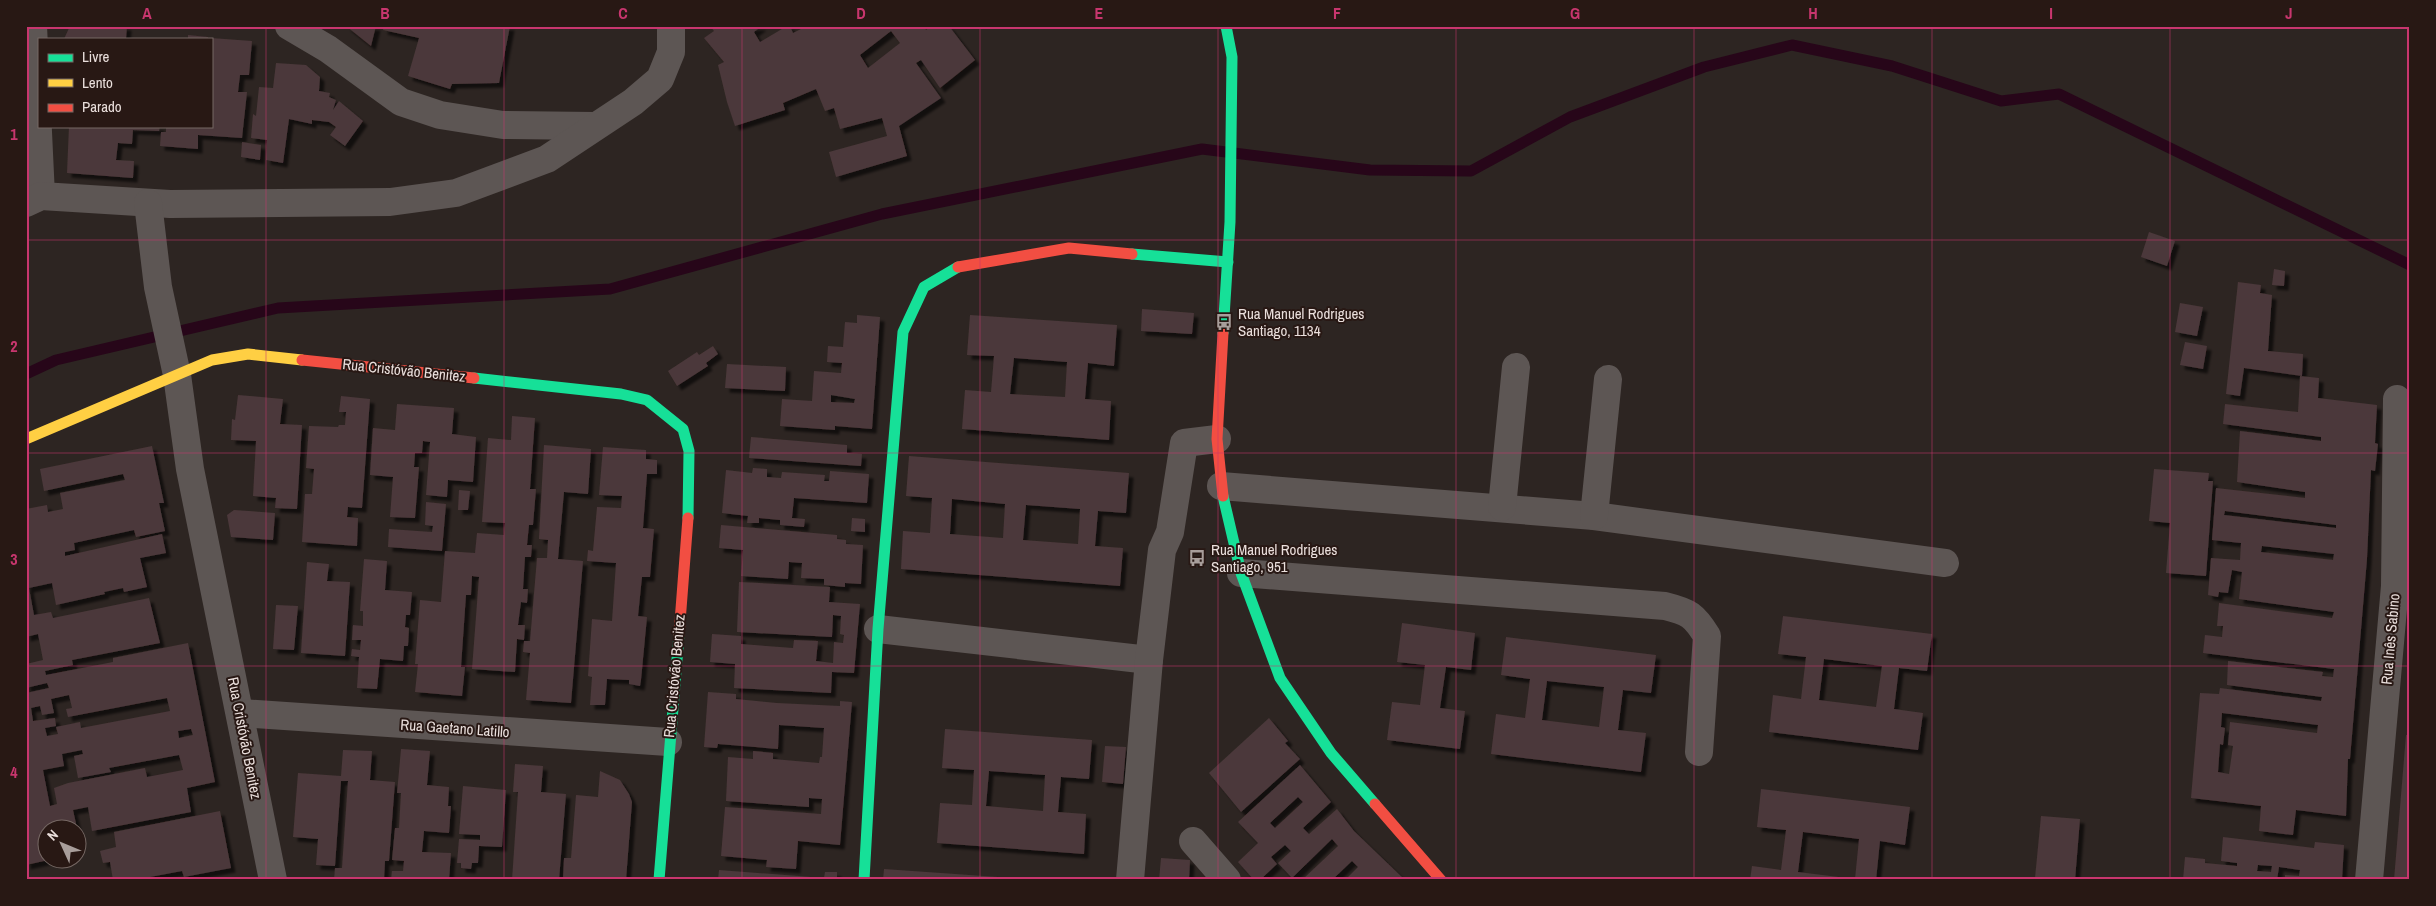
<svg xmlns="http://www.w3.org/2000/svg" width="2436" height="906" viewBox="0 0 2436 906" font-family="'Archivo Narrow',sans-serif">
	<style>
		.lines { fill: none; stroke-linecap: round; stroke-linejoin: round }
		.stream { stroke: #270619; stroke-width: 11 }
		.building { fill: #4b383a; fill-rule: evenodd; filter: url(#shadow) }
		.street { stroke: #5d5654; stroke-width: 28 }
		.fast { stroke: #16e098; stroke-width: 11 }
		.slow { stroke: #ffcf43; stroke-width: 11 }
		.jam { stroke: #f24e42; stroke-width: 11 }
		.grid { fill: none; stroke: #c8366e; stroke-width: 1; stroke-opacity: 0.55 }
		.labels { text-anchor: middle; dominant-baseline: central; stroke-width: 4; stroke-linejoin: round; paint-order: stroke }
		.poi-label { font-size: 15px; fill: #eadfdc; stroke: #281814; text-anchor: start }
		.street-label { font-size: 15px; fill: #eadfdc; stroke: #281814 }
		.neatline { fill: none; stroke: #c8366e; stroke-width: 2 }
		.grid-label { font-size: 16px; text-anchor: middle; font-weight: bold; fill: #c8366e }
	</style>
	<defs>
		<filter id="shadow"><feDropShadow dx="4.5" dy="4.5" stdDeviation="1" flood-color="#0009"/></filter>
	</defs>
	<rect width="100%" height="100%" fill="#2d2522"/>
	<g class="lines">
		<!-- stream -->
		<path class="stream" d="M26 374 56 360 278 308 610 289 882 214 1202 149 1370 170 1471 171 1570 117 1704 67 1792 45 1892 66 2001 101 2059 94 2410 265"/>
	</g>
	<!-- building -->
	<g class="building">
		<path d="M70 26H127L126 39H64Z"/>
		<path d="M346 26H376L371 46Z"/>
		<path d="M384 26H510L499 83 452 84 450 89 408 76 419 38 383 30Z"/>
		<path d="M710 26H762L754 32 760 42 787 26H790L793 33 807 26H924L926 30 931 26H949L975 60 940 88 921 60 916 63 941 98 899 126 907 156 836 177 829 152 887 136 882 118 840 129 834 108 825 111 816 89 783 103 785 110 735 126 727 102 718 65 724 62 704 38 714 31ZM891 31 900 43 868 68 860 55Z"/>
		<path d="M188 35 208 37V39H188Z"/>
		<path d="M211 38 252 41 249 75H240L238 92H247L242 138 198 135V149L160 146 161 132H166V126H211Z"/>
		<path d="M276 63 306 65 320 77 319 91 330 93 329 97 336 100 333 110 339 101 363 121 345 146 330 135 336 127 329 122 312 120V124L289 119 283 163 266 160 267 140 251 138 253 114 256 116 259 87 273 88Z"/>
		<path d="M69 126 117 128 118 126H160L159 131 133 130 132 144 118 143 116 160 134 161 133 178 67 173Z"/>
		<path d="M242 142 261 145 260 160 241 157Z"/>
		<path d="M2149 232 2175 241 2167 266 2141 257Z"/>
		<path d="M2274 269 2285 271 2284 286 2272 285Z"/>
		<path d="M2238 282 2261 285 2260 293 2272 295 2268 351 2303 354 2302 376 2244 368 2240 396 2226 394Z"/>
		<path d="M2180 303 2203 307 2197 336 2175 332Z"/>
		<path d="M1142 309 1194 313 1192 334 1141 331Z"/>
		<path d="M857 315 880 317 872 429 835 426V430L780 426 782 399 812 401 814 371 841 373 842 363 827 362 828 346 843 347 845 322 857 323ZM831 395 855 399 854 403 831 402Z"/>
		<path d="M970 315 1117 325 1114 366 1088 363 1085 399 1111 401 1109 440 962 429 965 390 991 392 994 356 967 355ZM1014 358 1067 362 1065 397 1010 394Z"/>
		<path d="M2185 342 2207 346 2203 369 2180 365Z"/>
		<path d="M713 346 718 354 706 363 708 366 677 386 668 371 697 352 699 355Z"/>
		<path d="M727 364 786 367 785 391 725 388Z"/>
		<path d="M2300 376 2319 378 2318 398 2377 405 2375 443 2378 444 2375 471 2371 470 2367 559 2350 759H2348L2346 816 2296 810 2293 835 2259 831 2261 806 2191 798 2200 693 2219 694 2220 688 2321 701 2322 697 2227 685 2228 661 2323 672 2322 676 2333 677 2334 669 2203 653 2205 635 2222 637 2223 626H2217L2219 603 2332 618 2334 612 2239 599 2242 572 2232 570 2228 593 2219 592 2218 597 2208 595 2211 558 2240 560 2241 543 2212 540 2216 488 2305 498V492L2237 482 2240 431 2321 441V437L2223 424 2225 404 2298 412ZM2225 511 2336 525V528L2224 515ZM2262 546 2334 554 2333 560 2261 552ZM2222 713 2318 725 2317 733 2230 722 2228 745 2233 746 2229 774 2218 772 2220 744 2223 745 2225 728 2221 727Z"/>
		<path d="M238 395 283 399 280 424 302 425 297 509 275 508 276 498 253 496 256 441 231 440 232 419 235 420Z"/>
		<path d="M341 396 370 399 362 508 348 507 347 517 358 518 357 546 302 542 305 494H312L314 469 306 468 309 426 338 427 339 425H345L346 412H339Z"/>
		<path d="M397 404 454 408 452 434 476 437 473 482 448 480 447 497 426 495 430 442 423 441 422 453H415L414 467H419L415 518 390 517 393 477 370 475 373 428 395 430Z"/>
		<path d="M512 416 535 418 530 489H536L533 525H529L527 545H532L531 557H525L523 589H528L527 603 521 602 518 625H525L524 640 517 639 515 672 472 669 479 577 472 576 471 595H466L461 667H465L462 696 415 692 418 664H415L420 600 441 602 445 551 475 553 477 533 504 535 505 523 482 522 488 438 511 440Z"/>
		<path d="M751 437 847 445V453L862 454 861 466 749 458Z"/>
		<path d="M544 445 591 449 588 494 564 492 558 559 583 561 571 703 526 700 530 653 523 652 524 641H530L537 558H547L548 540 539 539Z"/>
		<path d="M152 446 164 503H159L165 531 136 537 134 530 74 543 75 550 65 552V556L162 534 166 553 140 558 147 587 124 592 123 588 104 592 105 594 56 605 52 583 29 588 34 615 51 612 53 618 149 598 160 643 72 660 73 665 45 671 46 675 113 662V658L188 643 215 782 187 788 191 812 92 831 88 807 73 810 77 828H48V858L53 859 26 865V693L49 688 47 683 26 688V664L43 660 38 634 26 637V509L47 505 48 512 63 509 60 493 125 480 123 474 44 491 40 469ZM69 695 72 708 66 709 68 717 167 698 170 711 81 728 80 722 56 727 58 734 47 736 45 728 56 726 55 718 33 721 31 708 40 706 42 715 54 713 51 699ZM191 729 193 735 179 738 178 731ZM82 750 83 754 74 756 78 778 111 772 109 768 179 755 183 770 147 777 145 768 68 783 54 788 57 804 50 806 43 770 64 766 62 754Z"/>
		<path d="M603 447 646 450V459L657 460V474H647L643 528 654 529 650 577H642L638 616 647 617 641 680 640 686 629 684V680L607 679 605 705H590L592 677 588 676 592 619 612 621 616 563 587 561 588 550 593 551 597 507 621 508 622 496 599 495Z"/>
		<path d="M909 456 1129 473 1126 513 1098 511 1095 546 1123 548 1120 586 901 569 903 531 930 533 932 498 906 496ZM952 499 1005 504 1003 538 950 534ZM1026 505 1080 509 1078 544 1023 540Z"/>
		<path d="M753 468 767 469V477L781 478 782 472 825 475 824 481H829L830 471 869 474 867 503 794 498 792 518 805 519 804 527 780 525V520L759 518V523H747L748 516 722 513 726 470 752 473Z"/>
		<path d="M2154 469 2209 473 2208 481H2213L2206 576 2166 573 2170 523 2149 521Z"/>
		<path d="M459 490 470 491 468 510H458Z"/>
		<path d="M426 502 446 504 442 551 388 547 389 529 432 532 433 526 425 525Z"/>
		<path d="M234 510 275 513 273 540 231 537 227 515Z"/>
		<path d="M852 518 865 519V532L851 531Z"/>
		<path d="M721 525 837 535V539L846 540V544L863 545 861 584 845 583V587L824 585V579L801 578 802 563 789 562 788 579 741 576 743 550 719 548Z"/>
		<path d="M364 559 387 561 385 590 412 592 410 615H406L405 627 409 628 408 646H404L403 661 380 659 377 689 357 688 359 657 351 656 352 649 360 650 361 640H352L353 625 363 626V611H360Z"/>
		<path d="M307 562 329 564 327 581 350 582 345 656 301 653Z"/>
		<path d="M739 582 830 587 829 602 860 604 854 673 832 672 831 693 734 688 735 664 710 662 712 634 741 636V644L793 648 794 640 818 641 816 661 833 663 834 642 843 643 844 635 840 634 841 616 833 615 832 637 737 632Z"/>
		<path d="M276 605 298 606 294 650 273 649Z"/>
		<path d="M1783 616 1932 634 1927 671 1899 668 1894 709 1923 713 1918 750 1769 732 1773 695 1801 699 1806 657 1778 654ZM1824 659 1882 666 1876 707 1819 700Z"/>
		<path d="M1402 623 1475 633 1471 670 1446 667 1440 708 1465 711 1460 749 1387 740 1392 702 1420 705 1425 665 1397 662Z"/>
		<path d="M1506 637 1656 655 1651 693 1623 690 1618 730 1646 733 1641 772 1491 754 1496 714 1525 718 1530 679 1501 675ZM1547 681 1604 687 1599 727 1542 720Z"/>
		<path d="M708 692 736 694V699L777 703 840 706V701L852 702 840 845 798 841 796 869 766 867 767 860 721 856 725 807 821 814 822 799 809 798V807L726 801 728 757 753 759V751L773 753V759L819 763 820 757H822L824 728 779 725 778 749 718 744 717 748 704 747Z"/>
		<path d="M1269 718 1288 741 1285 743 1300 759 1241 812 1209 773Z"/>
		<path d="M945 729 1092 740 1089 779 1061 777 1058 812 1086 814 1084 854 937 843 940 803 972 805 974 770 942 768ZM989 771 1045 775 1043 811 986 806Z"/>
		<path d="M2406 735H2410V880H2394Z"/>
		<path d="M1105 746 1126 747 1123 784 1102 782Z"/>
		<path d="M401 749 430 751 427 785 449 787 448 806H451L449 833 424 831 422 852 451 853 449 880H391L392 871H403L404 861 392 860 395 828H399L401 793H397Z"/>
		<path d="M343 750 372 751 370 780 395 782 389 861H385L384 880H334L335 868H342L348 781H341L335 866 316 865 318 839 293 837 298 773 341 776Z"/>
		<path d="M515 764 543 766 541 792 566 794 559 880H512L518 792H513Z"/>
		<path d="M1300 765 1331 802 1303 828 1309 834 1337 809 1354 831 1405 880H1345L1358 867 1352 861 1332 880H1302L1338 846 1332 839 1292 878 1278 863 1291 851 1285 845 1271 857 1277 864 1260 880H1254L1238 862 1258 843 1238 822ZM1298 797 1303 802 1275 828 1270 823Z"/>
		<path d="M600 771 620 780 629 794 632 802 626 880H563L564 858H571L576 795 598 797Z"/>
		<path d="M463 786 506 790 502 847 479 846 478 863H472L471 869 461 868V863H457L459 839 480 840V835L459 834Z"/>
		<path d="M1761 789 1910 807 1905 845 1880 841 1876 880H1750L1752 866 1781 870 1786 830 1757 827ZM1803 832 1859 839 1855 879 1798 872Z"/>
		<path d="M220 811 231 868 184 877 182 871 134 880H113L110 862 103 863 100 851 116 847 114 832Z"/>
		<path d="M2041 816 2080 819 2075 880 2035 878Z"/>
		<path d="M2223 837 2314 848 2315 842 2344 845 2342 880H2285V875L2299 876 2300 870 2279 867 2277 880H2183L2185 857 2205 859V863L2237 866V863L2221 861ZM2258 865 2272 866 2271 872 2257 871Z"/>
		<path d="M1161 858 1190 860 1189 880H1159Z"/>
		<path d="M884 869 1012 878V880H883Z"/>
		<path d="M719 870 824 878 825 872H837V880H718Z"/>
	</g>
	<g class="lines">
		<!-- street -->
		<g class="street">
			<path d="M33 26 41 196"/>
			<path d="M289 26 328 49 401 102 440 115 503 125 595 126"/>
			<path d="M26 203 41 196 170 204 390 202 456 193 547 159 633 102 660 79 671 52V26"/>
			<path d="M148 203 158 287 177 375 190 469 273 880"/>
			<path d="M1221 486 1594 516 1945 563"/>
			<path d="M1502 507 1516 367"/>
			<path d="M1594 516 1608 379"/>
			<path d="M1241 573 1665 606C1689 612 1694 615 1707 636L1699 752"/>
			<path d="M878 629 1149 660"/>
			<path d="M241 713 668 742"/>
			<path d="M1193 841 1227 880"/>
			<path d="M1130 880 1149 660 1162 550 1170 532 1184 443 1217 439"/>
			<path d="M2369 880 2395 586 2397 399"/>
		</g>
		<!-- fast -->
		<g class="fast">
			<path d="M1132 254 1228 262"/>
			<path d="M1223 333 1230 222 1232 57 1226 26"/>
			<path d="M474 378 621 394 647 400 683 429 689 451 688 518"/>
			<path d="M1223 496 1241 573 1280 678 1331 753 1375 804"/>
			<path d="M659 880 679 635"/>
			<path d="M864 880 878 629 903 332 924 287 958 267"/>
		</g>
		<!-- slow -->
		<path class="slow" d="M26 439 212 360 248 354 302 360"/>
		<!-- jam -->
		<g class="jam">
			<path d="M958 267 1069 248 1132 254"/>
			<path d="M302 360 474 378"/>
			<path d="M1223 496 1217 439 1223 333"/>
			<path d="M679 635 688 518"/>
			<path d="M1375 804 1441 880"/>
		</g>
	</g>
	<!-- grid -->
	<path class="grid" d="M266 26V880M504 26V880M742 26V880M980 26V880M1218 26V880M1456 26V880M1694 26V880M1932 26V880M2170 26V880M26 240H2410M26 453H2410M26 666H2410"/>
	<!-- icons -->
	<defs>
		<g id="bus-bare" transform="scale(1.35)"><path d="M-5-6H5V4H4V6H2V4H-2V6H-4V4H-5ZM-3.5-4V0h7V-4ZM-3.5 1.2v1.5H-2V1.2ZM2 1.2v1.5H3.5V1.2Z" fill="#a89e9b" stroke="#281814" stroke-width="2.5" paint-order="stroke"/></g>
	</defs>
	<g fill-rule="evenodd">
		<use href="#bus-bare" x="1224" y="322"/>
		<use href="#bus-bare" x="1197" y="558"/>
	</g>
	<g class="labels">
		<!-- poi labels -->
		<g class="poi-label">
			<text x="1238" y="313">Rua Manuel Rodrigues<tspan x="1238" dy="17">Santiago, 1134</tspan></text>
			<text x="1211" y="549">Rua Manuel Rodrigues<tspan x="1211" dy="17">Santiago, 951</tspan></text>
		</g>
		<!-- street labels -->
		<g class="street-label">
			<text transform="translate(404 370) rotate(6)">Rua Cristóvão Benitez</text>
			<text transform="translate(2390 639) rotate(-85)">Rua Inês Sabino</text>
			<text transform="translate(674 676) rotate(-85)">Rua Cristóvão Benitez</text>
			<text transform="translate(455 728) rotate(4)">Rua Gaetano Latillo</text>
			<text transform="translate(245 738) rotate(79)">Rua Cristóvão Benitez</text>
		</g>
	</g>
	<!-- border -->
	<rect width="2436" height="906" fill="none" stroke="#281814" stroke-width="55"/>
	<!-- legend -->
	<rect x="38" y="38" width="175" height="90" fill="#281814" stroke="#766864"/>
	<rect x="48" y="54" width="25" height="8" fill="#16e098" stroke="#766864"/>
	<text x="82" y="62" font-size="15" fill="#eadfdc">Livre</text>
	<rect x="48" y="79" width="25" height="8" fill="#ffcf43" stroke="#766864"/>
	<text x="82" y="88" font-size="15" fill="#eadfdc">Lento</text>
	<rect x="48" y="104" width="25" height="8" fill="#f24e42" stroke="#766864"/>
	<text x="82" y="112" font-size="15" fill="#eadfdc">Parado</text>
	<!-- north arrow -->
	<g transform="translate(62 844) rotate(314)"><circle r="24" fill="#281814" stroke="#766864"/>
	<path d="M0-4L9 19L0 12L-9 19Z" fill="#a89e9b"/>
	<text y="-8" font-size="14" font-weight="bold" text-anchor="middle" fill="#eadfdc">N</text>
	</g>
	<rect x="28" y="28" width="2380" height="850" class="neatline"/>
	<g class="grid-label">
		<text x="147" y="19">A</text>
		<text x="385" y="19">B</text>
		<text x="623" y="19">C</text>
		<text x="861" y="19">D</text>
		<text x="1099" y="19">E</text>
		<text x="1337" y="19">F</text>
		<text x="1575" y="19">G</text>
		<text x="1813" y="19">H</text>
		<text x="2051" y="19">I</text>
		<text x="2289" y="19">J</text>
		<text x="14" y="140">1</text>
		<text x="14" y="352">2</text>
		<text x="14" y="565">3</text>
		<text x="14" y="778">4</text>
	</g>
</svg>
